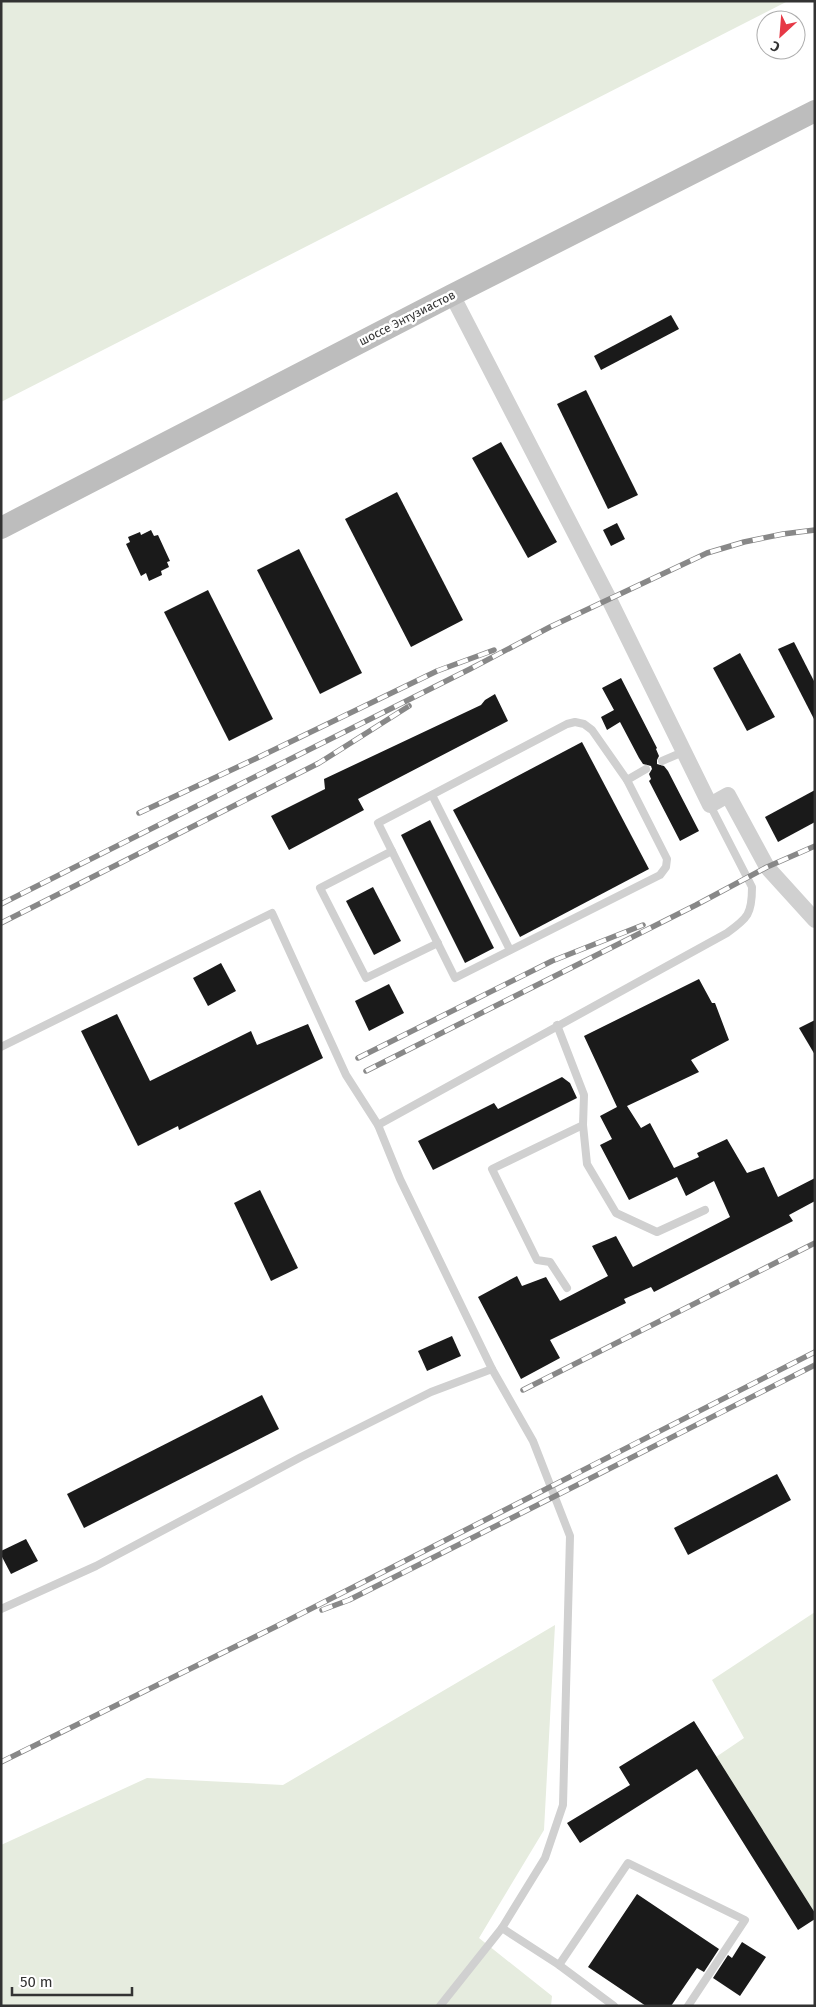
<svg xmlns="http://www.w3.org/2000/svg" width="816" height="2007" viewBox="0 0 816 2007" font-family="'Fira Sans',sans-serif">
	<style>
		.green { fill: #e6ecdf }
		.building { fill: #1a1a1a }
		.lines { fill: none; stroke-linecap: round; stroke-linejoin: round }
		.lane { stroke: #d0d0d0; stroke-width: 8 }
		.street { stroke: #d0d0d0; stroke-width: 16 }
		.secondary { stroke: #bdbdbd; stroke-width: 22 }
		.rail-casing { stroke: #888; stroke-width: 5.5 }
		.rail { stroke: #fff; stroke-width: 4; stroke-dasharray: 11; stroke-linecap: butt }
		.labels { text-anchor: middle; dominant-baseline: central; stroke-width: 5; stroke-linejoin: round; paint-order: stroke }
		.street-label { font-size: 12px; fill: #333; stroke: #fff }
	</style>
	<rect width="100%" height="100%" fill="#fff"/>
	<!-- green -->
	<g class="green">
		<path d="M1 1H788L1 402Z"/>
		<path d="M815 1612V1913L716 1757 744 1738 712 1680Z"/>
		<path d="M555 1625 544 1830 479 1938 552 1996 551 2006H1V1845L147 1778 283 1785Z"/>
	</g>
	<!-- building -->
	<g class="building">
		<path d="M671 315 679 329 601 370 594 356Z"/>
		<path d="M586 390 638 495 608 509 557 404Z"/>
		<path d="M501 442 557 542 528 558 472 458Z"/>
		<path d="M397 492 463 620 411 647 345 519Z"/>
		<path d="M617 523 625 539 611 546 603 530Z"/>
		<path d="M151 530 154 536 158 535 170 561 167 562 169 567 161 571 162 575 149 581 146 573 141 576 126 544 130 542 128 537 140 532 141 535Z"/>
		<path d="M299 549 362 673 320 694 257 570Z"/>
		<path d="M208 590 273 719 229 741 164 612Z"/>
		<path d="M794 642 815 683V721L778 649Z"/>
		<path d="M740 653 775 717 747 731 713 668Z"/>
		<path d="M621 678 657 748 656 749 659 756 657 760V764L664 766 668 771 699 831 680 841 649 781 651 779 649 774 652 769 651 766 643 764 639 758 620 722 607 730 601 717 614 710 602 688Z"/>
		<path d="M495 694 508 721 358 799 364 810 289 850 271 816 325 789 324 779 481 705 485 700Z"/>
		<path d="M582 742 649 869 520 937 453 810Z"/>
		<path d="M815 790V822L778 842 765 817Z"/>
		<path d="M430 820 494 948 465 963 401 835Z"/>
		<path d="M373 887 401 941 374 955 346 901Z"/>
		<path d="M221 963 236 991 208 1006 193 978Z"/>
		<path d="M699 979 712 1003H715L729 1040 691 1060 699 1072 627 1106 641 1128 650 1123 674 1168 699 1157 697 1153 727 1139 747 1173 764 1167 778 1197 815 1178V1201L789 1215 793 1221 654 1292 651 1287 624 1299 626 1303 550 1340 560 1358 521 1379 478 1297 517 1276 522 1286 546 1277 560 1301 608 1276 592 1246 616 1236 633 1267 730 1217 714 1181 686 1196 677 1177 629 1200 600 1145 612 1139 600 1116 617 1107 584 1036Z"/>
		<path d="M389 984 404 1013 369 1031 355 1001Z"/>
		<path d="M117 1014 150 1081 251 1031 257 1045 308 1024 323 1058 179 1130 178 1126 138 1146 81 1031Z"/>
		<path d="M815 1020V1055L799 1028Z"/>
		<path d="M562 1077 570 1083 577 1098 433 1170 418 1141 494 1103 498 1109Z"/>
		<path d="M260 1190 298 1268 271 1281 234 1203Z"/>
		<path d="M452 1336 461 1356 427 1371 418 1351Z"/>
		<path d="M262 1395 279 1429 84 1528 67 1494Z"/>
		<path d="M777 1474 791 1500 688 1555 674 1528Z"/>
		<path d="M26 1539 38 1561 11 1574 1 1555V1551Z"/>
		<path d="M694 1721 815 1913V1919L798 1930 697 1769 580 1843 567 1823 630 1785 619 1767Z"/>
		<path d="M637 1894 719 1949 704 1972 697 1968 671 2006H646L588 1967Z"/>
		<path d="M742 1942 766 1957 740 1996 713 1978 728 1955 732 1958Z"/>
	</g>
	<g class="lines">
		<!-- lane -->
		<g class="lane">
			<path d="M575 722 584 724 592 730 627 780 667 859 666 867 660 875 455 978 378 823 567 724Z"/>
			<path d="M662 761 683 752"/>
			<path d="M627 780 646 769"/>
			<path d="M432 795 510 950"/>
			<path d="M392 851 320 888 366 978 438 943"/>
			<path d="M557 1025 584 1095 583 1125 492 1169 537 1260 550 1262 567 1288"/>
			<path d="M1 1047 272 913 346 1075 378 1125"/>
			<path d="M583 1125 587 1164 616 1213 657 1232 705 1210"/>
			<path d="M1 1609 96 1566 301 1457 431 1392 492 1369"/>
			<path d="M502 1928 559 1965 614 2006"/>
			<path d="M559 1965 628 1863 745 1920 688 2006"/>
			<path d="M440 2006 502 1928 545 1858 563 1805 570 1536 533 1441 492 1369 400 1179 378 1125 727 933C748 918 752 914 752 887L710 805"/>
		</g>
		<!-- street -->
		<path class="street" d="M452 295 609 599 710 805 728 795 767 867 815 920"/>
		<!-- secondary -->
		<path class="secondary" d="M1 528 452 295 815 111"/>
		<!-- rail casing -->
		<g class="rail-casing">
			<g id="rail">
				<path d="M139 813 257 758 437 671 494 650"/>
				<path d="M1 904 470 669 550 627 707 553 744 542 783 534 815 530"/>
				<path d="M1 923 319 763 409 706"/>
				<path d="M358 1058 552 961 643 925"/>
				<path d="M366 1071 696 905 767 867 815 846"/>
				<path d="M523 1390 815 1243"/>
				<path d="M322 1610 349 1600 815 1365"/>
				<path d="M1 1762 277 1626 815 1352"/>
			</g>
		</g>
		<!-- rail -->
		<use href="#rail" class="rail"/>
	</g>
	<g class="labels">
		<!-- street labels -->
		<g class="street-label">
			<text transform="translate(407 318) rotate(-27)">шоссе Энтузиастов</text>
		</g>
	</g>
	<!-- border -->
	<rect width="816" height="2007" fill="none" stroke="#333333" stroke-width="5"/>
	<!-- north arrow -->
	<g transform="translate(781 35) rotate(206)"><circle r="24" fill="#ffffff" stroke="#adadad"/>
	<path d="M0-4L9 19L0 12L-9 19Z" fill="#e63946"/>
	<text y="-8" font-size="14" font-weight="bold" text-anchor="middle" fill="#333333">С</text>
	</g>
	<!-- scale -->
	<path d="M12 1987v8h120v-8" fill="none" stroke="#333333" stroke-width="2.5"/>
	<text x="20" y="1987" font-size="15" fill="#333333" stroke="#ffffff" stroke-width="4" paint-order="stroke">50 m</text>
</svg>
